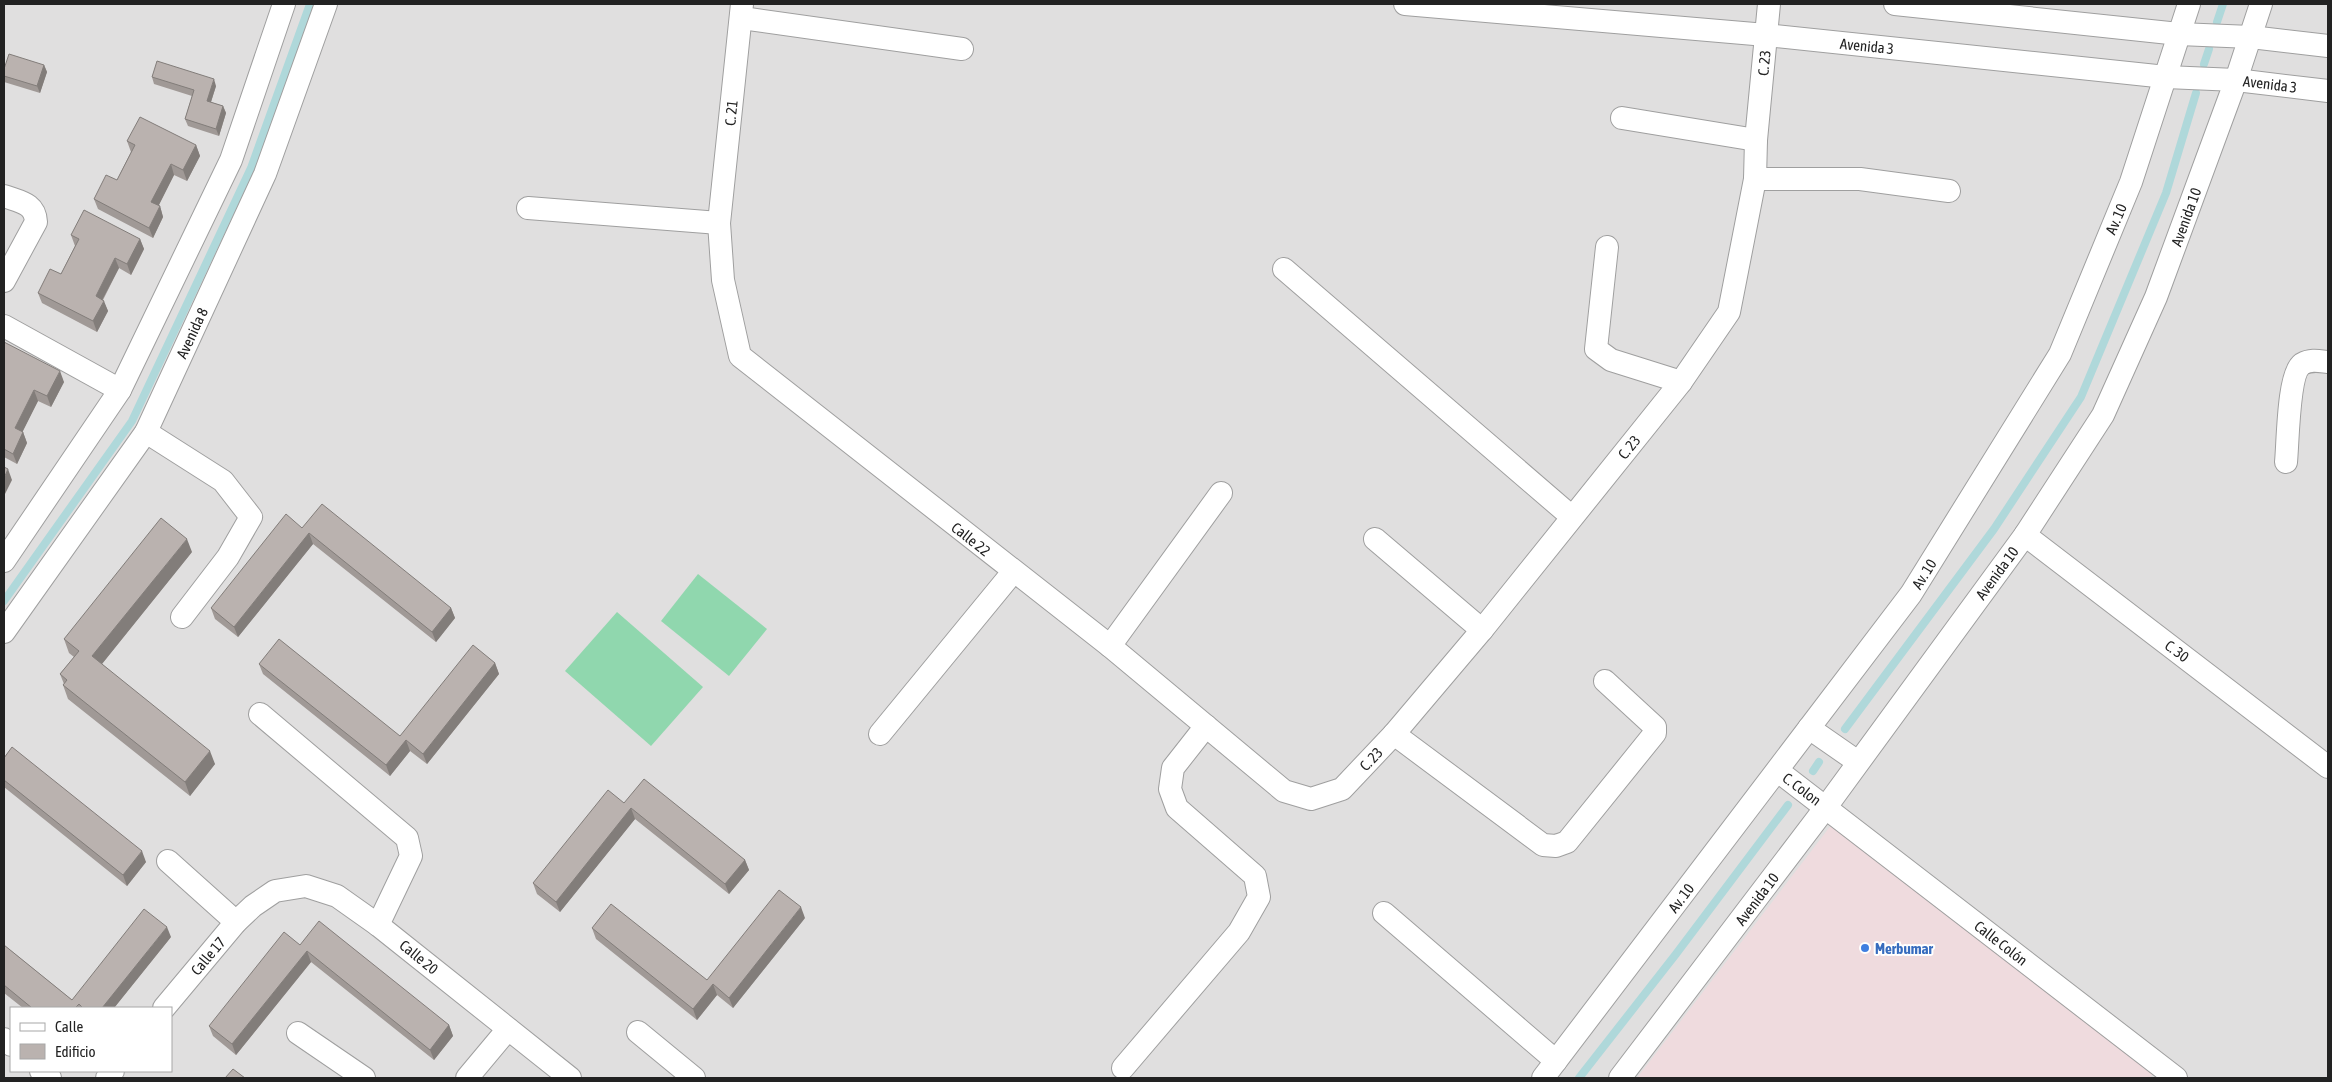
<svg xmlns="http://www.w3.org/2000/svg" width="2332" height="1082" viewBox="0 0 2332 1082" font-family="'Asap Condensed',sans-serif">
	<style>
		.residential { fill: #e0dfdf; fill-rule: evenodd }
		.commercial { fill: #efdbde }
		.pitch { fill: #90d7ae }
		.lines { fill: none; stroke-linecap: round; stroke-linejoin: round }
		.stream { stroke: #afd8da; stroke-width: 8 }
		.street-casing { stroke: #9f9f9f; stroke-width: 24 }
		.street { stroke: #fff; stroke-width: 22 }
		.wall { fill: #a09996 }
		.shaded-wall { fill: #827d7a }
		.building { fill: #bab2af; stroke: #827d7a }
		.shop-dot { fill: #3f7fe0; stroke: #fff; stroke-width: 2 }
		.labels { text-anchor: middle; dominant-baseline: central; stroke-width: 4; stroke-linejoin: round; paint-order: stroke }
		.street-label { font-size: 15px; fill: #222; stroke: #fff }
		.shop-label { font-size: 15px; font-weight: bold; fill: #366cbe; stroke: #fff; text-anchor: start }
	</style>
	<rect width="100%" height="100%" fill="#f1edea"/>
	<!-- residential -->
	<path class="residential" d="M4 4H2328V1078H4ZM11 1008H171V1071H11Z"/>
	<!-- commercial -->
	<path class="commercial" d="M1832 824 2154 1073 2149 1078H1637Z"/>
	<!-- pitch -->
	<g class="pitch">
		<path d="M698 574 767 629 729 676 661 621Z"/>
		<path d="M617 612 703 687 651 746 565 671Z"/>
	</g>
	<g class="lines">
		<!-- stream -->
		<g class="stream">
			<path d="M2217 22 2223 4"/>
			<path d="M2204 64 2209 49"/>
			<path d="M4 601 132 421 251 168 310 4"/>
			<path d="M1845 729 1994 529 2081 397 2166 193 2196 93"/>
			<path d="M1813 771 1819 762"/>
			<path d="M1579 1078 1676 954 1788 805"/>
		</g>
		<!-- street casing -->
		<g class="street-casing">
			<g id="street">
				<path d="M742 4 719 223 723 280 740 356 1110 646 1284 791 1311 799 1342 789 1394 734 1482 630 1681 382 1729 312 1755 179 1756 140 1769 4"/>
				<path d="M1405 4 1766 35 2166 77 2236 80 2328 91"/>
				<path d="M1895 4 2179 34 2251 37 2328 46"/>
				<path d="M742 18 962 49"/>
				<path d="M1622 118 1756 140"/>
				<path d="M1755 179H1860L1949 191"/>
				<path d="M4 196C20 202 35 203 36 222L4 281"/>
				<path d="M528 208 719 223"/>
				<path d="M1607 247 1596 349 1611 360 1681 382"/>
				<path d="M1284 269 1572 517"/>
				<path d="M4 326 120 390"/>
				<path d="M146 432 223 481 251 517 228 557 182 617"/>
				<path d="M2286 462C2288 443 2288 374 2302 364 2311 359 2319 361 2328 362"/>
				<path d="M2025 535 2328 767"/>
				<path d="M1375 539 1482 630"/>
				<path d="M4 561 120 390 231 160 284 4"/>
				<path d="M4 632 146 432 265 174 326 4"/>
				<path d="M1110 646 1221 493"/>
				<path d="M260 714 407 838 411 856 378 925"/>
				<path d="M1809 728 1858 762"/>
				<path d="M880 734 1013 572"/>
				<path d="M1394 734 1543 845 1556 846 1567 842 1655 733V727L1605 681"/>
				<path d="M1778 771 2176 1078"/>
				<path d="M168 861 236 922"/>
				<path d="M1384 913 1556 1061"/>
				<path d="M164 1008 236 922 253 906 275 891 306 886 337 896 378 925 570 1078"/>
				<path d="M638 1032 694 1078"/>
				<path d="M298 1033 364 1078"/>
				<path d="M4 1039 11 1045"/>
				<path d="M1123 1068 1239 932 1259 897 1255 876 1177 808 1170 789 1173 768 1206 726"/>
				<path d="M41 1071 50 1078"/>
				<path d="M107 1078 113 1071"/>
				<path d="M467 1078 508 1029"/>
				<path d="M1543 1078 1911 594 2060 354 2131 182 2189 4"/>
				<path d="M1620 1078 1826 807 2025 535 2103 415 2156 297 2236 80 2261 4"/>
			</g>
		</g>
		<!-- street -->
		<use href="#street" class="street"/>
	</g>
	<!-- wall -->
	<g class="wall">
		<path d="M44 65 47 72 40 93 4 82V69Z"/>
		<path d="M152 77 216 86 211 102 223 106 226 113 219 136 188 126 185 119 192 96 154 84Z"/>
		<path d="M127 141 196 145 200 156 187 181 174 175 158 206H160L163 217 153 238 98 209 94 199 117 180 131 152Z"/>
		<path d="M71 235 140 239 144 249 131 275 119 268 103 300 108 311 97 332 42 303 38 293 61 274 75 246Z"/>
		<path d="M4 342 64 382 51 407 38 401 22 432H23L27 443 17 464 4 457Z"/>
		<path d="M302 528 451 608 455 618 436 642 313 544 238 637 215 619 211 608Z"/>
		<path d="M192 552 102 664 215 764 190 796 68 699 63 685 64 684 60 674 74 657 69 653 64 639Z"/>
		<path d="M495 663 499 674 427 764 410 751 390 776 263 674 259 664 400 736Z"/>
		<path d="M4 758 146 862 127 886 4 787Z"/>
		<path d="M624 803 745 860 749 870 729 894 635 819 560 912 537 894 533 883Z"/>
		<path d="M805 918 733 1008 717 995 697 1020 596 939 592 928 707 980Z"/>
		<path d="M171 937 114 1008H23L4 993V945L72 1000Z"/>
		<path d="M300 945 449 1025 453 1036 434 1060 311 962 236 1055 213 1036 209 1026Z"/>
	</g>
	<!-- shaded-wall -->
	<g class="shaded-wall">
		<path d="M44 65 47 72 40 93 37 86Z"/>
		<path d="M214 79 216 86 209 108 207 101Z"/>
		<path d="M223 106 226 113 219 136 216 129Z"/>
		<path d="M196 145 200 156 187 181 183 170Z"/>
		<path d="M171 164 174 175 155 213 151 202Z"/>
		<path d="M160 206 163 217 153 238 149 228Z"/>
		<path d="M140 239 144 249 131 275 127 264Z"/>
		<path d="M115 258 119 268 99 306 96 296Z"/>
		<path d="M104 301 108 311 97 332 93 321Z"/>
		<path d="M60 371 64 382 51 407 47 396Z"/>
		<path d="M34 390 38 401 19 439 15 428Z"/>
		<path d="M23 432 27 443 17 464 13 454Z"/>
		<path d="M8 469 12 480 4 496V478Z"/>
		<path d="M309 533 313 544 238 637 234 627Z"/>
		<path d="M187 539 192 552 97 670 92 656Z"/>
		<path d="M451 608 455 618 436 642 432 632Z"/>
		<path d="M495 663 499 674 427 764 423 754Z"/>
		<path d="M406 740 410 751 390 776 386 765Z"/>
		<path d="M210 751 215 764 190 796 185 782Z"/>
		<path d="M631 808 635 819 560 912 556 902Z"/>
		<path d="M142 851 146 862 127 886 123 875Z"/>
		<path d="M745 860 749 870 729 894 725 884Z"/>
		<path d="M801 907 805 918 733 1008 729 998Z"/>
		<path d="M167 927 171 937 114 1008H102Z"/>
		<path d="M307 951 311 962 236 1055 232 1044Z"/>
		<path d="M713 984 717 995 697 1020 693 1009Z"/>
		<path d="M449 1025 453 1036 434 1060 430 1050Z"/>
	</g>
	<!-- building -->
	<g class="building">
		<path d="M9 54 44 65 37 86 4 76V69Z"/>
		<path d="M157 61 214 79 207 101 223 106 216 129 185 119 194 90 152 77Z"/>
		<path d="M140 117 196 145 183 170 171 164 151 202 160 206 149 228 94 199 106 175 117 180 135 145 127 141Z"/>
		<path d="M84 210 140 239 127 264 115 258 96 296 104 301 93 321 38 293 50 269 61 274 79 239 71 235Z"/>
		<path d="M4 342 60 371 47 396 34 390 15 428 23 432 13 454 4 449Z"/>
		<path d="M4 467 8 469 4 478Z"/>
		<path d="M322 504 451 608 432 632 309 533 234 627 211 608 286 514 302 528Z"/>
		<path d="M161 518 187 539 92 656 210 751 185 782 63 685 67 680 60 674 79 651 64 639Z"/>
		<path d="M279 639 400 736 473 645 495 663 423 754 406 740 386 765 259 664Z"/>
		<path d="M12 747 142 851 123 875 4 780V758Z"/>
		<path d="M644 779 745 860 725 884 631 808 556 902 533 883 608 790 624 803Z"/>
		<path d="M779 890 801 907 729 998 713 984 693 1009 592 928 611 904 707 980Z"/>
		<path d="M144 909 167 927 102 1008H83L79 1004 75 1008H32L4 985V945L72 1000Z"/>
		<path d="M319 921 449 1025 430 1050 307 951 232 1044 209 1026 284 932 300 945Z"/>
		<path d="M233 1069 245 1078H225Z"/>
	</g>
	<!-- markers -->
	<circle class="shop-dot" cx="1865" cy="948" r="5"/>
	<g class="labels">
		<!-- street labels -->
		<g class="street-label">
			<text transform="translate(1867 46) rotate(6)">Avenida 3</text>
			<text transform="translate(1764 63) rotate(-84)">C. 23</text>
			<text transform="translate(2270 84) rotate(7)">Avenida 3</text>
			<text transform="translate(731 113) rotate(-84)">C. 21</text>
			<text transform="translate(2186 217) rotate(-70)">Avenida 10</text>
			<text transform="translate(2116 219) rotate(-67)">Av. 10</text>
			<text transform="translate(192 333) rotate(-65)">Avenida 8</text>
			<text transform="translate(1629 447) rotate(-51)">C. 23</text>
			<text transform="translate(971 539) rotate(38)">Calle 22</text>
			<text transform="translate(1997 573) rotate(-54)">Avenida 10</text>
			<text transform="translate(1924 574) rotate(-58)">Av. 10</text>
			<text transform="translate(2177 651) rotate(37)">C. 30</text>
			<text transform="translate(1371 759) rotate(-47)">C. 23</text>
			<text transform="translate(1802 789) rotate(37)">C. Colon</text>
			<text transform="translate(1681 898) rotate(-53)">Av. 10</text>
			<text transform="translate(1757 899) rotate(-53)">Avenida 10</text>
			<text transform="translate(2001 943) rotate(38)">Calle Colón</text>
			<text transform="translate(208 956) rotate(-50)">Calle 17</text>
			<text transform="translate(419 957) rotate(39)">Calle 20</text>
		</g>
		<!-- shop labels -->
		<g class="shop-label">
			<text x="1875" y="948">Merbumar</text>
		</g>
	</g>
	<!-- border -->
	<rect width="2332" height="1082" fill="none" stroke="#222222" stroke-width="10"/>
	<!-- legend -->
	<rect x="10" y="1007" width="162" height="65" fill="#ffffff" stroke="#a7a7a7"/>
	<rect x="20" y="1023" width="25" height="8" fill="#ffffff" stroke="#a7a7a7"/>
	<text x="55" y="1032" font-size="15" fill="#222222">Calle</text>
	<rect x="20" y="1044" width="25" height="15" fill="#bab2af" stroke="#a7a7a7"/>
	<text x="55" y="1057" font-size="15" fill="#222222">Edificio</text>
</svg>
